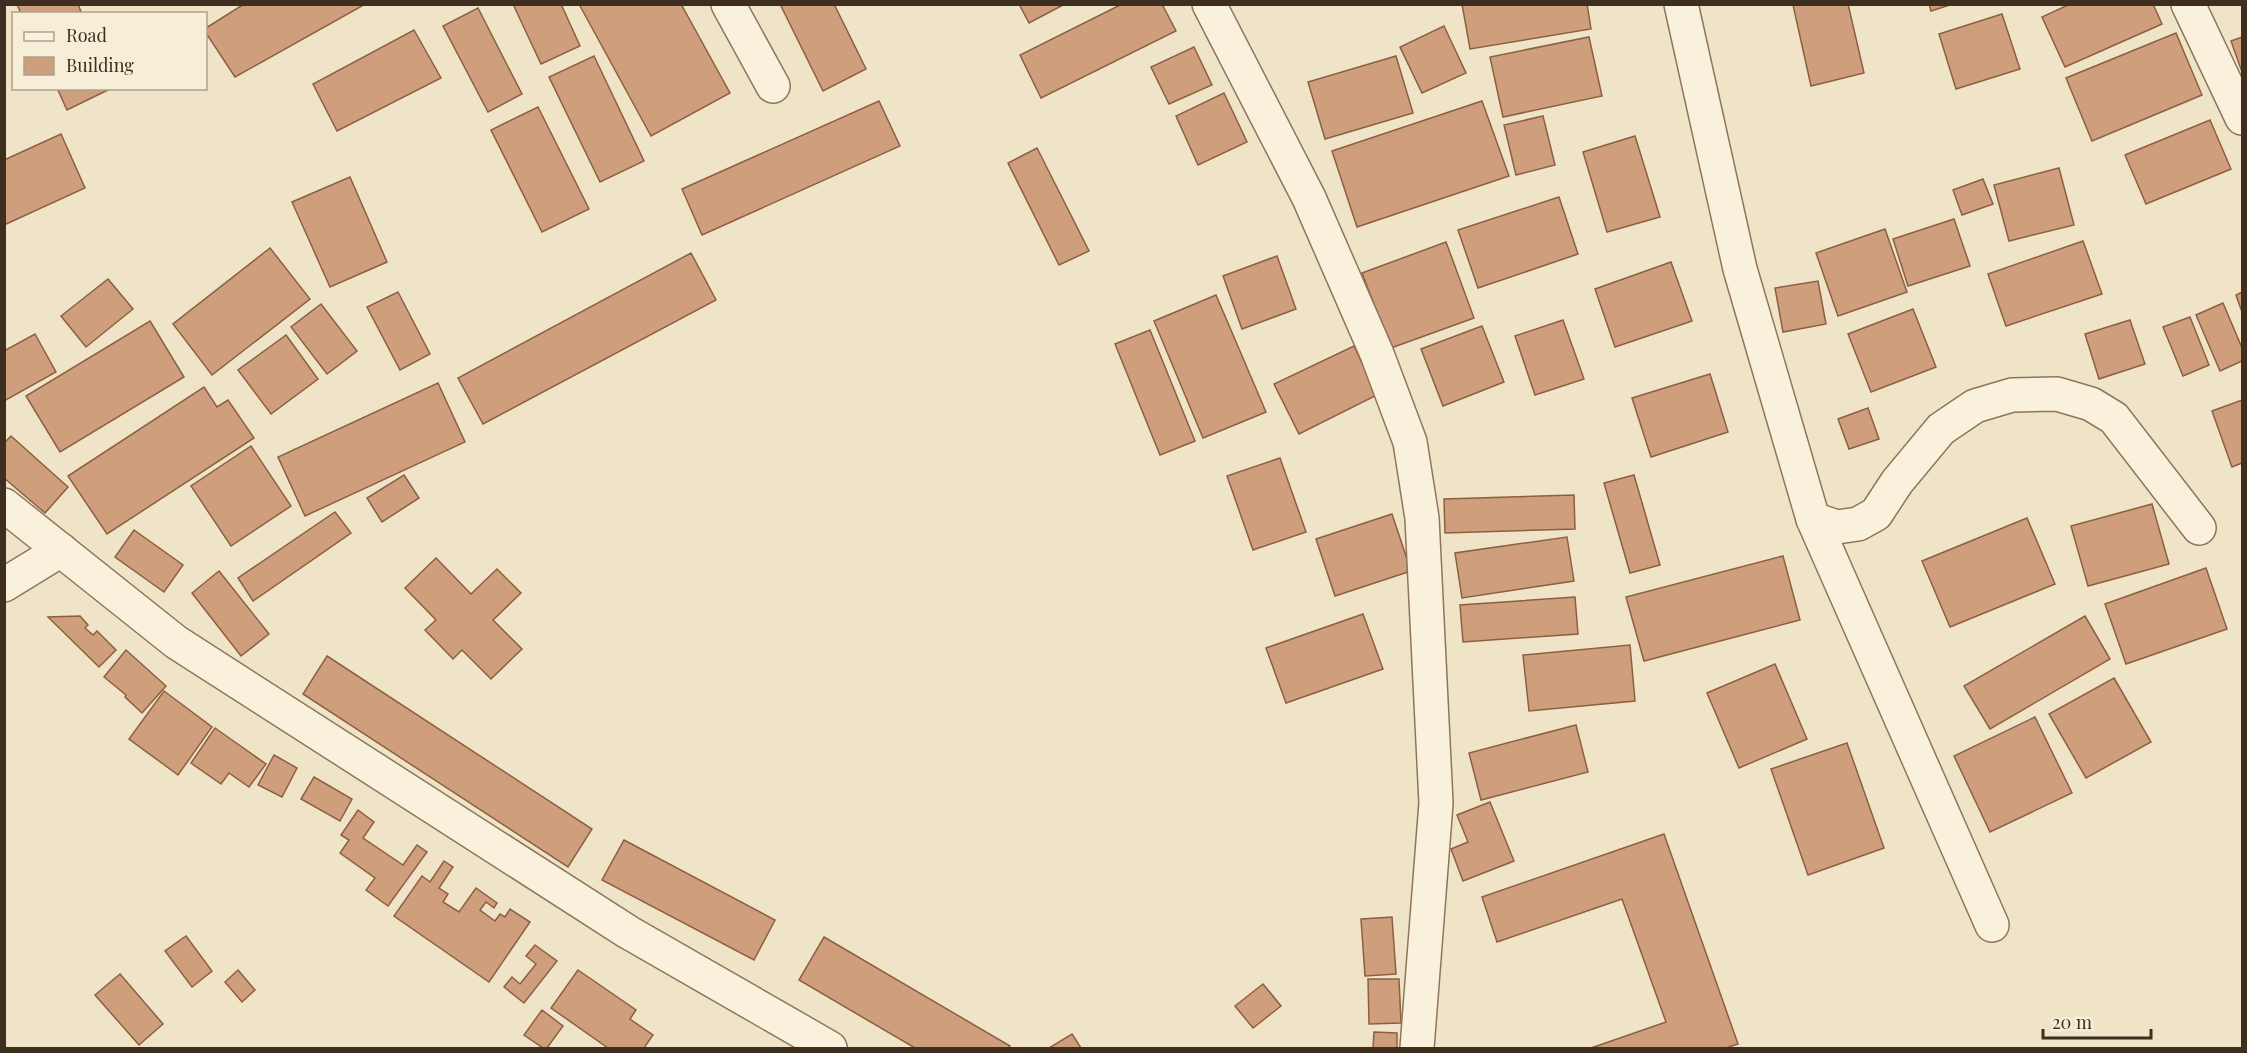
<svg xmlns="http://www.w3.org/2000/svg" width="2247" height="1053" viewBox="0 0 2247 1053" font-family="'Playfair Display',serif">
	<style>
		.building { fill: #cf9f7d; stroke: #8d5f41; stroke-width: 1.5 }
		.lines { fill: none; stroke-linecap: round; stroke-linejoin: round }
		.minor-casing { stroke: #8d765c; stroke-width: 36 }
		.minor { stroke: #faf1dc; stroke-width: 33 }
	</style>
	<rect width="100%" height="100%" fill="#f0e4c8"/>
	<!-- building -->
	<g class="building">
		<path d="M17 4H78L82 14H21Z"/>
		<path d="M244 4H361L362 6 235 77 206 33V28Z"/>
		<path d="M513 4H561L580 46 541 64Z"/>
		<path d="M579 4H681L730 93 651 136Z"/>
		<path d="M780 4H834L866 69 823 91Z"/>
		<path d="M1019 4H1065L1029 23Z"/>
		<path d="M1122 4H1162L1176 31 1041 98 1020 55Z"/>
		<path d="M1462 4H1587L1591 29 1470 49Z"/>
		<path d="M1848 4 1864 73 1811 86 1793 5Z"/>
		<path d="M1929 4H1953L1931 11Z"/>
		<path d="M2070 4H2153L2162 24 2065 67 2042 17Z"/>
		<path d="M478 8 522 94 488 112 443 26Z"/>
		<path d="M2002 14 2020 69 1956 89 1939 34Z"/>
		<path d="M1444 26 1466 73 1422 93 1400 47Z"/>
		<path d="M414 30 441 78 337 131 313 84Z"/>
		<path d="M2176 33 2202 95 2092 141 2066 78Z"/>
		<path d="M1589 37 1602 96 1503 117 1490 57Z"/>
		<path d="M2242 37V72L2231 41Z"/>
		<path d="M1194 47 1212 85 1169 104 1151 67Z"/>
		<path d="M594 56 644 161 600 182 549 77Z"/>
		<path d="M1396 56 1413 113 1325 139 1308 82Z"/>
		<path d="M57 88H112L67 110Z"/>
		<path d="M1224 93 1247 142 1198 165 1176 116Z"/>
		<path d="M879 101 900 146 702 235 682 189Z"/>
		<path d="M1482 101 1509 176 1357 227 1332 151Z"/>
		<path d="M538 107 589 209 542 232 491 130Z"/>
		<path d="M1543 116 1555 165 1516 175 1504 125Z"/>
		<path d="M2210 120 2231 169 2146 204 2125 155Z"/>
		<path d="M61 134 85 188 4 225V160Z"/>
		<path d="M1635 136 1660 217 1607 232 1583 152Z"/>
		<path d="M1037 148 1089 251 1059 265 1008 163Z"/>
		<path d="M2059 168 2074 225 2009 241 1994 185Z"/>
		<path d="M350 177 387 262 330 287 292 202Z"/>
		<path d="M1983 179 1993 204 1962 215 1953 190Z"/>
		<path d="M1559 197 1578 254 1478 288 1458 230Z"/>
		<path d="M1954 219 1970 266 1908 286 1893 239Z"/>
		<path d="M1885 229 1907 292 1838 316 1816 253Z"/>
		<path d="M2083 241 2102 294 2006 326 1988 274Z"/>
		<path d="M1446 242 1474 318 1391 348 1362 273Z"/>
		<path d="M270 248 310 299 212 375 173 324Z"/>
		<path d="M691 253 716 300 483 424 458 378Z"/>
		<path d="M1277 256 1296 309 1242 329 1223 276Z"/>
		<path d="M1671 262 1692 321 1615 347 1595 289Z"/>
		<path d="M108 279 133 309 86 347 61 316Z"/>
		<path d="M1818 281 1826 324 1783 332 1775 288Z"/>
		<path d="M398 292 430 354 400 370 367 307Z"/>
		<path d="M2242 292V312L2236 295Z"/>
		<path d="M1216 295 1266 412 1203 438 1154 321Z"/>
		<path d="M2223 303 2242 348V361L2220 371 2196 315Z"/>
		<path d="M321 304 357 351 327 374 291 327Z"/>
		<path d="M1913 309 1936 367 1871 392 1848 334Z"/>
		<path d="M2190 317 2209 365 2183 376 2163 327Z"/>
		<path d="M1563 320 1584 379 1535 395 1515 336Z"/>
		<path d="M2130 320 2145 364 2099 379 2085 334Z"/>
		<path d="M150 321 184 377 60 452 26 396Z"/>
		<path d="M1482 326 1504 382 1443 406 1421 349Z"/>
		<path d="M1150 330 1195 441 1160 455 1115 344Z"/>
		<path d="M35 334 56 372 4 401V351Z"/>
		<path d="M286 335 318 379 271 414 238 370Z"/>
		<path d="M1354 346 1377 395 1299 434 1274 384Z"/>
		<path d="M1710 374 1728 432 1651 457 1632 398Z"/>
		<path d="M438 383 465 442 305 516 278 457Z"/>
		<path d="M204 387 217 407 228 400 254 438 107 534 68 476Z"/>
		<path d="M2242 400V463L2232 467 2212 411Z"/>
		<path d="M1868 408 1879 439 1849 449 1838 419Z"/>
		<path d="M11 436 68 487 45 513 4 478V443Z"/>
		<path d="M251 446 291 506 231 546 191 486Z"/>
		<path d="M1280 458 1306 532 1253 550 1227 476Z"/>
		<path d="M404 475 419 498 382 522 367 498Z"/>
		<path d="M1634 475 1660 565 1630 573 1604 483Z"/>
		<path d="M1574 495 1575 529 1445 533 1444 499Z"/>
		<path d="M2152 504 2169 564 2088 586 2071 526Z"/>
		<path d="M335 512 351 533 253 601 238 578Z"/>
		<path d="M1392 514 1411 571 1335 596 1316 539Z"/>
		<path d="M2027 518 2055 584 1950 627 1922 561Z"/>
		<path d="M134 530 183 565 164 592 115 557Z"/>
		<path d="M1567 537 1574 581 1462 598 1455 553Z"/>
		<path d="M1783 556 1800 620 1644 661 1626 597Z"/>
		<path d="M436 558 471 594 497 569 521 593 493 620 522 649 491 679 462 650 453 659 425 630 436 620 405 588Z"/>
		<path d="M2206 568 2227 629 2126 664 2105 604Z"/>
		<path d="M219 571 269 634 241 656 192 593Z"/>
		<path d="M1575 597 1578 634 1463 642 1460 605Z"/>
		<path d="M1363 614 1383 669 1286 703 1266 648Z"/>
		<path d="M80 616 88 625 85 628 93 635 97 631 116 650 99 667 48 617Z"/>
		<path d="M2085 616 2110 659 1990 729 1964 686Z"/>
		<path d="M1630 645 1635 701 1529 711 1523 655Z"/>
		<path d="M126 650 166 686 142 713 125 697 126 695 104 677Z"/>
		<path d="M327 656 592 829 568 867 303 694Z"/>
		<path d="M1775 664 1807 739 1739 768 1707 693Z"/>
		<path d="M2114 678 2151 742 2086 778 2049 714Z"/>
		<path d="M164 691 212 727 178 775 129 739Z"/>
		<path d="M2035 717 2072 793 1990 832 1954 756Z"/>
		<path d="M1576 725 1588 772 1481 800 1469 753Z"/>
		<path d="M215 728 266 764 249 787 229 773 221 784 191 763Z"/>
		<path d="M1847 743 1884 848 1808 875 1771 769Z"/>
		<path d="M274 755 297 768 282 797 258 785Z"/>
		<path d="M314 777 352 799 340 821 301 799Z"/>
		<path d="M1490 802 1514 861 1463 881 1451 849 1468 842 1457 815Z"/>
		<path d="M358 810 374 822 363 838 403 865 417 845 427 852 388 906 366 890 375 878 340 853 349 840 341 835Z"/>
		<path d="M1664 834 1738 1044 1726 1048H1591L1666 1022 1622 899 1497 942 1482 897Z"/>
		<path d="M624 840 775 920 754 960 602 880Z"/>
		<path d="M444 861 453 867 439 888 448 894 443 902 459 912 476 888 497 903 494 908 486 902 480 910 495 921 500 914 505 917 510 909 530 922 489 982 394 916 422 876 430 882Z"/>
		<path d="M1392 917 1396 974 1365 976 1361 919Z"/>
		<path d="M186 936 212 971 192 987 165 951Z"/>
		<path d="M824 937 1010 1046 1008 1048H915L799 980Z"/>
		<path d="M535 945 557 961 524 1003 504 987 512 977 520 984 536 964 526 956Z"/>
		<path d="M238 970 255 990 242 1002 225 982Z"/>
		<path d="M578 970 636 1010 630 1019 653 1035 644 1048H608L551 1008Z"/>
		<path d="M120 974 163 1024 139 1045 95 995Z"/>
		<path d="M1368 979H1399L1401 1023 1369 1024Z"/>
		<path d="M1263 984 1281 1006 1253 1028 1235 1006Z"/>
		<path d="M542 1010 563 1026 547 1048H543L524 1035Z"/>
		<path d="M1374 1032 1397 1033V1048H1373Z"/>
		<path d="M1072 1034 1081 1048H1049Z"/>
	</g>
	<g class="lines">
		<!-- minor casing -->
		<g class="minor-casing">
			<g id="minor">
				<path d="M728 4 773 86"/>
				<path d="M1209 4 1309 198 1377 354 1410 442 1422 518 1436 803 1417 1048"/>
				<path d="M1681 4 1740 269 1813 519 1992 925"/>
				<path d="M2188 4 2242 118"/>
				<path d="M4 505 176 642 628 932 830 1048"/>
				<path d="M1813 519 1837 527 1858 524 1876 514 1897 482 1941 429 1975 406 2012 395 2057 394 2091 404 2114 418 2199 528"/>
				<path d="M4 585 61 550"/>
			</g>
		</g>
		<!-- minor -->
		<use href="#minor" class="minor"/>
	</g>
	<!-- border -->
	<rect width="2247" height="1053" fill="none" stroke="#3d2e20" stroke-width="12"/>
	<!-- legend -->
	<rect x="12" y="12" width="195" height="78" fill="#f7eed8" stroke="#ada18e" stroke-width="1.5"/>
	<rect x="24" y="32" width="30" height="9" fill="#faf1dc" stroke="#ada18e" stroke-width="1.5"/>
	<text x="66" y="42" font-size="18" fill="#3d2e20">Road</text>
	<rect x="24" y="57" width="30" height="18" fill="#cf9f7d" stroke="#ada18e" stroke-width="1.5"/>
	<text x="66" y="72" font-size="18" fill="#3d2e20">Building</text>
	<!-- scale -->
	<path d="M2043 1029v9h108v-9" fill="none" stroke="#3d2e20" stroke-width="3"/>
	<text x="2052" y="1029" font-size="18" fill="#3d2e20" stroke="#f7eed8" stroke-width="4.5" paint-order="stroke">20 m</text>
</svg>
